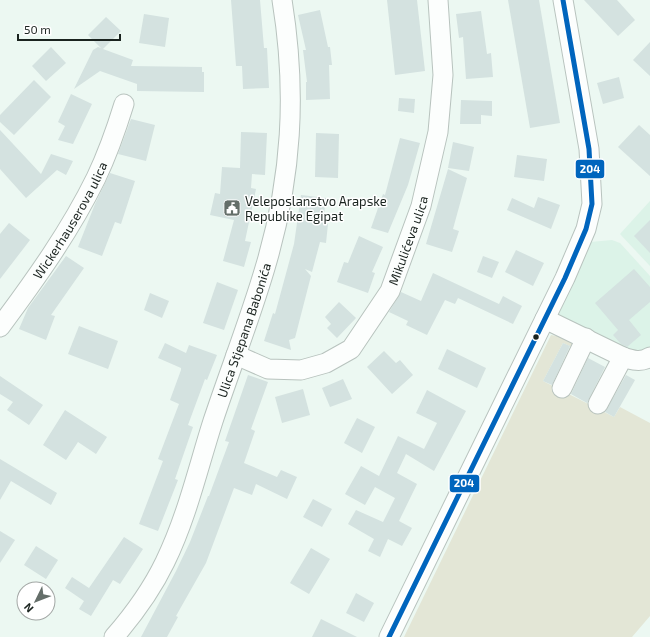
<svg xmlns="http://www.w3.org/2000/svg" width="650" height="637" viewBox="0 0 650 637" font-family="'Exo 2',sans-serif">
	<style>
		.built { fill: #dcf3e8 }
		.green { fill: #e3e6d6 }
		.building { fill: #d4e2e0 }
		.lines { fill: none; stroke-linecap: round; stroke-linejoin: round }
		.minor-casing { stroke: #b8c3be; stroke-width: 21 }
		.minor { stroke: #fcfefd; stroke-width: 19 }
		.bus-1-casing { stroke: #fff; stroke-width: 8 }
		.bus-1 { stroke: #0065bd; stroke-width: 5 }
		.bus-dot { fill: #1a231f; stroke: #fff; stroke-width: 1.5 }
		.labels { text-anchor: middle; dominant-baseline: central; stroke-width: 3; stroke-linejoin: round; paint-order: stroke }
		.poi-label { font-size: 13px; fill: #1a231f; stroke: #fff; text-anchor: start }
		.street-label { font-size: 13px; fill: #1a231f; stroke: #fff }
		.line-badge { stroke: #fff; stroke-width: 1.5 }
		.badge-label { font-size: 11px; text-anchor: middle; font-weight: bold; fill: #fff }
	</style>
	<rect width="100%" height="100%" fill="#ecf8f2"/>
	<!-- built -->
	<g class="built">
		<path d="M650 201V266L620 234Z"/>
		<path d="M612 240 620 243 650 276V349L637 357 556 318 590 242Z"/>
	</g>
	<!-- green -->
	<path class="green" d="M551 335 562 337 573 344 574 348 563 343 543 381 614 417 620 407 650 423V616L632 637H404Z"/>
	<!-- building -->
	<g class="building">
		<path d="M231 0H260L264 48H267L269 88 243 89 242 66H236Z"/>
		<path d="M387 0H417L425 71 395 75Z"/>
		<path d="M508 0H539L560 123 530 128Z"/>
		<path d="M584 0H617L635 20 618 36Z"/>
		<path d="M320 10 328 47H330L332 65H329L330 99 306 100V82H307L303 50H306L298 15Z"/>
		<path d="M481 11 487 54 491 53 493 77 466 79 463 37 459 38 456 14Z"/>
		<path d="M144 14 169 18 165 47 139 43Z"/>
		<path d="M106 17 121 31 103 49 133 60 131 66 202 67V72H204V92L137 91V84L100 71 74 89 93 50 98 47 101 48 88 35Z"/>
		<path d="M650 42V76L633 60Z"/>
		<path d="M51 47 66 63 46 81 32 66Z"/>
		<path d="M619 77 624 98 603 104 597 83Z"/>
		<path d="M34 80 51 97 14 135 0 122V115Z"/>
		<path d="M71 94 92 104 73 144 58 140 65 126 58 122Z"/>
		<path d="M399 98 415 99 414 113 398 111Z"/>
		<path d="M461 100 492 101V116L481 115V124H460Z"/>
		<path d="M131 119 155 125 146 161 118 154Z"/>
		<path d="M639 125 650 135V176L618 147Z"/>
		<path d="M0 130 41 174 51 154 73 161 66 175 57 170 26 198 0 169Z"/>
		<path d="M241 132 267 133 265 175 252 174 251 188 256 189 245 241 251 242 244 267 223 261 234 220 210 215 215 193 220 194 222 167 240 168Z"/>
		<path d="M316 133 339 134 338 178 315 177Z"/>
		<path d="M400 138 420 143 408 185 388 233 371 228 383 194 385 195Z"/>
		<path d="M453 142 474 147 469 171 448 168Z"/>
		<path d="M517 155 547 159 544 181 514 177Z"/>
		<path d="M448 169 467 178 453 229 459 231 452 252 426 244Z"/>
		<path d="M110 173 135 181 121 224 115 222 102 256 78 247 95 204Z"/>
		<path d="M301 195 326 198 323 223 328 224 326 243 320 242 312 272 305 269 311 276 295 338 289 340 291 350 264 341 273 313 275 314 294 244Z"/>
		<path d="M538 197 560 205 551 229 507 210 512 198 534 208Z"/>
		<path d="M650 220V253L634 236Z"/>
		<path d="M9 223 30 240 0 279V234Z"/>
		<path d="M359 236 383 247 372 272 375 273 368 293 337 282 344 262 348 263Z"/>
		<path d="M516 250 544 263 533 286 505 272Z"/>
		<path d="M66 256 84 268 51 315 55 316 46 340 19 329 28 308Z"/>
		<path d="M483 256 499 262 492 278 477 272Z"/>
		<path d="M634 269 650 287V302L629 320 641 335 627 347 621 344 613 335 618 330 595 303Z"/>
		<path d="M433 273 499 304 503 296 522 306 513 324 458 298 455 304 445 300 427 335 406 325 408 321 389 312 401 292 421 301Z"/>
		<path d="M217 282 238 290 224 330 203 323Z"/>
		<path d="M150 293 169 301 162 318 144 310Z"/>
		<path d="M339 302 356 318 337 338 327 328 331 324 325 317Z"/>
		<path d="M79 326 118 341 108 369 68 354Z"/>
		<path d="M165 343 186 353 189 345 217 355 207 380 205 379 188 425 193 427 175 479 178 480 158 531 139 524 163 461 158 459 179 404 170 400 181 370V368L158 358Z"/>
		<path d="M563 343 570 346 552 385 543 381Z"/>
		<path d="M447 349 486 368 477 388 438 369Z"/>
		<path d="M384 351 396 363 400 360 413 375 392 394 367 367Z"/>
		<path d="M588 358 605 367 587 403 571 394Z"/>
		<path d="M248 375 268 382 251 429 255 431 244 463 277 477 281 470 297 477 287 499 256 484 252 495 234 488 206 563 176 616 178 617 167 637H141L176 571 190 542 208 496H209L229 442 225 441Z"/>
		<path d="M626 375 635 380 614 417 605 412Z"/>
		<path d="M0 376 43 405 29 425 7 410 13 402 0 394Z"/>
		<path d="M343 379 352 399 330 407 322 388Z"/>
		<path d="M303 389 310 415 282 423 275 397Z"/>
		<path d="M427 390 466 411 434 471 406 454 397 473 417 484 399 521 412 528 402 546 388 539 380 557 368 551 374 539 348 524 356 510 383 522 395 498 375 487 365 505 345 494 361 466 379 476 398 436 424 449 437 423 416 413Z"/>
		<path d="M65 410 107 437 96 454 78 442 66 460 43 445Z"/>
		<path d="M357 418 375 427 362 453 344 443Z"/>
		<path d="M0 459 57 493 51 505 11 481 0 500Z"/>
		<path d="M313 499 332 509 322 527 303 517Z"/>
		<path d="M0 531 15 540 0 563Z"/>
		<path d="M124 537 143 549 120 584 113 580 91 616 79 609 84 601 65 588 72 577 89 588Z"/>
		<path d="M36 546 58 560 46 579 24 565Z"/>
		<path d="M311 548 330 559 309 594 290 583Z"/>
		<path d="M356 593 374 603 364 622 346 613Z"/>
		<path d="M321 619 357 637H312Z"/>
	</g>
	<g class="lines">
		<!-- minor casing -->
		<g class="minor-casing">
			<g id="minor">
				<path d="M545 319 623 357C632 360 641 363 650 357"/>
				<path id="s1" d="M0 327C35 280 70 231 96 178 107 155 116 130 124 104"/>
				<path id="s2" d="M236 355 268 369 301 370 326 363 351 349 390 291 421 206 438 132 443 75 438 0"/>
				<path d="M562 388 586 338"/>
				<path d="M598 404 623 357"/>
				<path id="s3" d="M114 637C134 614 152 589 165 562 187 517 198 468 213 421 230 370 250 319 265 268 292 178 297 92 282 0"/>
				<path d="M389 637 565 278 586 229 592 204 589 149 563 0"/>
			</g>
		</g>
		<!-- minor -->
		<use href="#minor" class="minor"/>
		<!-- bus-1 casing -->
		<g class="bus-1-casing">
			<path id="bus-1" d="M389 637 565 278 586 229 592 204 589 149 563 0"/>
		</g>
		<!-- bus-1 -->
		<use href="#bus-1" class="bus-1"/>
	</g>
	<!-- icons -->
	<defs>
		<g id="civic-square" transform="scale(0.9)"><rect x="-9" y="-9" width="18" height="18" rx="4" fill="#646e69" stroke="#fff"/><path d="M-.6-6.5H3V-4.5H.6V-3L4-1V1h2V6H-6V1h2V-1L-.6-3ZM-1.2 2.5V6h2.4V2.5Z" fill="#fff"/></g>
	</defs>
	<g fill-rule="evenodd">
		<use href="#civic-square" x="232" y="208"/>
	</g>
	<!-- markers -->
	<circle class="bus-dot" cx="536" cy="337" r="3.5"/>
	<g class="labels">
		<!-- poi labels -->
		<g class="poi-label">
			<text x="245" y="201">Veleposlanstvo Arapske<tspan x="245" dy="15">Republike Egipat</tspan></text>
		</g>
		<!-- street labels -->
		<g class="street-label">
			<text stroke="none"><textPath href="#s1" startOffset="128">Wickerhauserova ulica</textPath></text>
			<text stroke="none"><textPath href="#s2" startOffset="246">Mikulićeva ulica</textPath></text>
			<text stroke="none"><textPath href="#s3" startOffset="336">Ulica Stjepana Babonića</textPath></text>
		</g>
	</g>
	<g class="line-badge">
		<rect x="575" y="159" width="30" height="20" rx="4" fill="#0065bd"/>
		<rect x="449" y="474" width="31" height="19" rx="4" fill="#0065bd"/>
	</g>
	<g class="badge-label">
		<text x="590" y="173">204</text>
		<text x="464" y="487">204</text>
	</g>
	<!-- north arrow -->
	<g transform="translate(36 601) rotate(227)"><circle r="19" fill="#ffffff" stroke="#a3a7a5"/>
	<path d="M0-3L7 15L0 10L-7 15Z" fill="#646e69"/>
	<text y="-6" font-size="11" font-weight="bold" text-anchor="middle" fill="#1a231f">N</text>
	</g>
	<!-- scale -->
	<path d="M18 34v6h102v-6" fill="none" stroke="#1a231f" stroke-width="2"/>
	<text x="24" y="34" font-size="12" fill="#1a231f" stroke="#ffffff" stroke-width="3" paint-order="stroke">50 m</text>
</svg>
